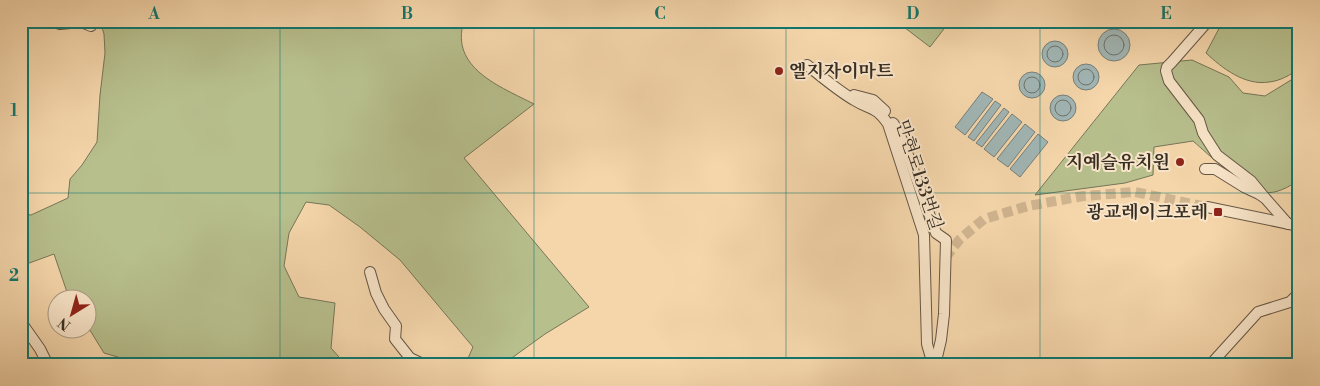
<svg xmlns="http://www.w3.org/2000/svg" width="1320" height="386" viewBox="0 0 1320 386" font-family="'Libre Bodoni','Noto Serif KR',serif">
	<style>
		.green { fill: #b7bf8d; stroke: #767658 }
		.water { fill: #a1b6b5; stroke: #767f7b }
		.lines { fill: none; stroke-linecap: round; stroke-linejoin: round }
		.shore { stroke: #6c726c; stroke-width: 1 }
		.minor-tunnel { stroke: #cfb490; stroke-width: 10; stroke-dasharray: 10 5; stroke-linecap: butt }
		.minor-casing { stroke: #665745; stroke-width: 12 }
		.minor { stroke: #f8e4c8; stroke-width: 10 }
		.grid { fill: none; stroke: #0f766e; stroke-width: 1; stroke-opacity: 0.55 }
		.poi-dot { fill: #8f2418; stroke: #f8e4c8; stroke-width: 2 }
		.labels { text-anchor: middle; dominant-baseline: central; stroke-width: 4; stroke-linejoin: round; paint-order: stroke }
		.poi-label { font-size: 18px; font-weight: bold; fill: #362d23; stroke: #f8e4c8; text-anchor: end }
		.street-label { font-size: 18px; fill: #362d23; stroke: #f8e4c8 }
		.neatline { fill: none; stroke: #0f766e; stroke-width: 2 }
		.grid-label { font-size: 16px; text-anchor: middle; font-weight: bold; fill: #0f766e }
	</style>
	<rect width="100%" height="100%" fill="#f5d6ab"/>
	<filter id="stains"><feTurbulence type="fractalNoise" baseFrequency=".004" numOctaves="4"/><feColorMatrix values="0 0 0 0 .2 0 0 0 0 .09 0 0 0 0 .02 0 0 0 .5 -.17"/></filter>
	<radialGradient id="worn" r=".72"><stop offset=".6" stop-color="#630" stop-opacity="0"/><stop offset="1" stop-color="#630" stop-opacity=".3"/></radialGradient>
	<!-- green -->
	<g class="green">
		<path d="M100 21H464C449 68 501 87 534 104L464 158 589 307 545 334 502 365H465L473 347 400 260 360 227 329 205 306 202 289 233 284 266 299 297 335 303 331 348 346 365H145L104 353 88 327V298H69L54 254 21 266V214L31 215 68 198 70 179 82 165 97 142 100 95 105 53 104 34Z"/>
		<path d="M896 21H950L930 47Z"/>
		<path d="M1223 21H1299V69C1290 75 1280 81 1269 82 1245 86 1222 68 1206 53Z"/>
		<path d="M1192 60 1229 77 1243 93 1265 96 1291 80 1299 74V180C1289 187 1275 195 1263 192 1243 187 1209 155 1193 141L1154 147 1153 175 1125 183 1035 195 1139 65Z"/>
	</g>
	<!-- water -->
	<g class="water">
		<circle cx="1114" cy="45" r="16"/>
		<circle cx="1055" cy="54" r="13"/>
		<circle cx="1086" cy="77" r="13"/>
		<circle cx="1032" cy="85" r="13"/>
		<path d="M982 92 993 99 965 135 955 127Z"/>
		<circle cx="1063" cy="108" r="13"/>
		<path d="M995 101 1001 105 974 141 968 137Z"/>
		<path d="M1004 108 1009 112 982 147 976 143Z"/>
		<path d="M1012 114 1022 122 994 157 984 149Z"/>
		<path d="M1025 124 1035 132 1008 167 997 159Z"/>
		<path d="M1038 134 1048 142 1020 177 1010 169Z"/>
	</g>
	<g class="lines">
		<!-- shore -->
		<g class="shore">
			<circle cx="1114" cy="45" r="10"/>
			<circle cx="1055" cy="54" r="8"/>
			<circle cx="1086" cy="77" r="8"/>
			<circle cx="1032" cy="85" r="8"/>
			<circle cx="1063" cy="108" r="8"/>
		</g>
		<!-- minor-tunnel -->
		<path class="minor-tunnel" d="M945 258 960 239 984 219 1028 206 1083 196 1135 192 1207 207"/>
		<!-- minor casing -->
		<g class="minor-casing">
			<g id="minor">
				<path d="M51 21 60 24 81 22 91 26"/>
				<path d="M1208 21 1172 62 1167 67 1166 71 1169 81 1199 120 1203 133 1217 155 1251 181 1265 198"/>
				<path d="M807 65C822 77 837 90 854 100 870 110 876 106 888 124L924 235 927 344 933 365"/>
				<path d="M854 95 873 100 885 111"/>
				<path d="M893 123 898 131 905 147 936 233 946 240 944 314 941 340 935 365"/>
				<path d="M1205 169H1215L1244 187 1259 194 1265 198 1288 224"/>
				<path d="M1207 207 1299 226"/>
				<path d="M370 272 376 293 384 309 396 326 395 339 410 358 425 365"/>
				<path d="M21 322 40 349 48 365"/>
				<path d="M1210 365 1258 312 1290 302 1299 293"/>
			</g>
		</g>
		<!-- minor -->
		<use href="#minor" class="minor"/>
	</g>
	<!-- grid -->
	<path class="grid" d="M280 21V365M534 21V365M786 21V365M1040 21V365M21 193H1299"/>
	<!-- markers -->
	<g class="poi-dot">
		<circle cx="779" cy="71" r="5"/>
		<circle cx="1180" cy="162" r="5"/>
		<rect x="1213" y="207" width="10" height="10" rx="2.5"/>
	</g>
	<g class="labels">
		<!-- poi labels -->
		<g class="poi-label">
			<text x="789" y="71" text-anchor="start">엘지자이마트</text>
			<text x="1170" y="162">지예슬유치원</text>
			<text x="1208" y="212">광교레이크포레</text>
		</g>
		<!-- street labels -->
		<g class="street-label">
			<text transform="translate(919 175) rotate(72)">만현로133번길</text>
		</g>
	</g>
	<!-- margin -->
	<rect width="1320" height="386" fill="none" stroke="#f5d6ab" stroke-width="55"/>
	<!-- north arrow -->
	<g transform="translate(72 314) rotate(217)"><circle r="24" fill="#f8e4c8" stroke="#aa9b86"/>
	<path d="M0-4L9 19L0 12L-9 19Z" fill="#8f2418"/>
	<text y="-8" font-size="14" font-weight="bold" text-anchor="middle" fill="#362d23">N</text>
	</g>
	<rect x="28" y="28" width="1264" height="330" class="neatline"/>
	<g class="grid-label">
		<text x="154" y="19">A</text>
		<text x="407" y="19">B</text>
		<text x="660" y="19">C</text>
		<text x="913" y="19">D</text>
		<text x="1166" y="19">E</text>
		<text x="14" y="116">1</text>
		<text x="14" y="281">2</text>
	</g>
	<rect width="100%" height="100%" filter="url(#stains)"/>
	<rect width="100%" height="100%" fill="url(#worn)"/>
</svg>
